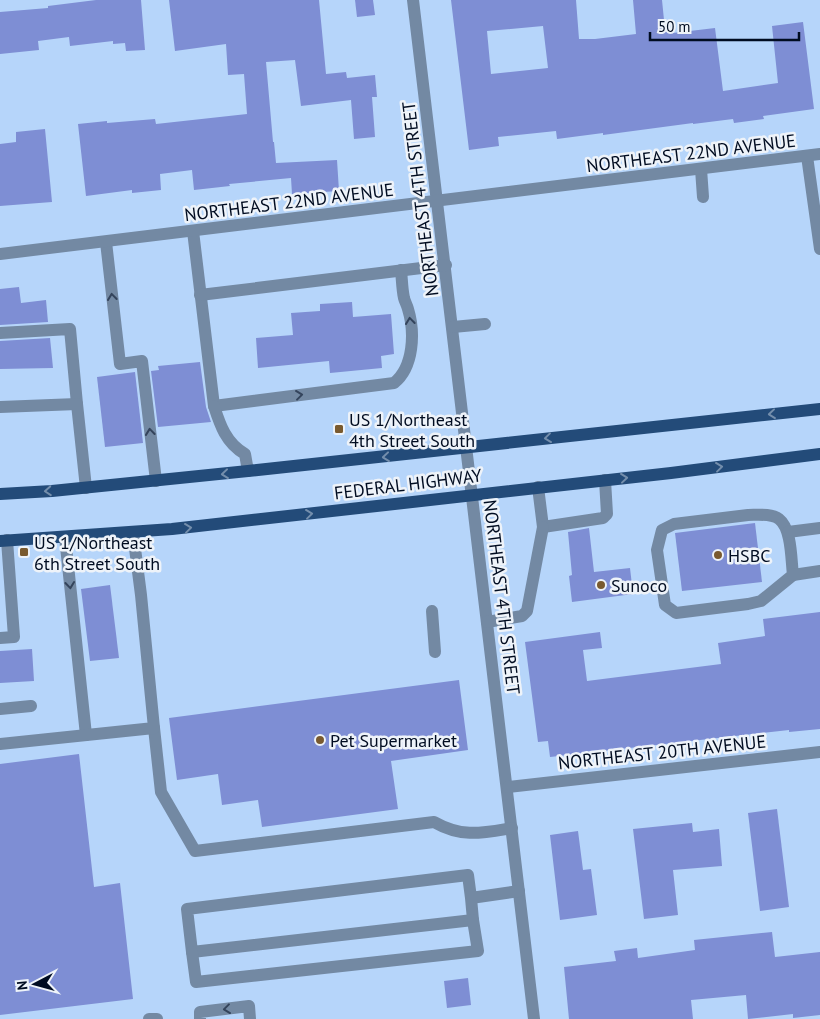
<svg xmlns="http://www.w3.org/2000/svg" width="820" height="1019" viewBox="0 0 820 1019" font-family="'PT Sans',sans-serif">
	<style>
		.building { fill: #7e8ed4; fill-rule: evenodd }
		.lines { fill: none; stroke-linecap: round; stroke-linejoin: round }
		.minor { stroke: #7389a3; stroke-width: 12 }
		.major { stroke: #234b79; stroke-width: 12 }
		.oneway { stroke: #34445c }
		.oneway2 { stroke: #748eac }
		.poi-dot { fill: #795a2f; stroke: #eef3f9; stroke-width: 2 }
		.labels { text-anchor: middle; dominant-baseline: central; stroke-width: 5; stroke-linejoin: round; paint-order: stroke }
		.street-label { font-size: 18px; fill: #000c21; stroke: #eef3f9 }
		.poi-label { font-size: 18px; fill: #000c21; stroke: #eef3f9; text-anchor: start }
	</style>
	<rect width="100%" height="100%" fill="#b6d5fa"/>
	<!-- building -->
	<g class="building">
		<path d="M96 0H141L145 50 126 51 125 43 113 44V41L70 46 69 37 38 41 39 50 0 54V12L48 8V6Z"/>
		<path d="M169 0H319L326 74 346 72 347 78 375 75 377 97H372L375 137 354 139 351 100 301 106 295 60 266 62 273 142H274L276 163 337 160 339 191 292 194 291 178 229 184 230 186 194 190 192 170 160 174 161 190 132 193V190L86 196 78 124 107 121V123L155 119 156 124 247 114 244 74 228 75 226 44 175 51Z"/>
		<path d="M355 0H373L375 15 357 17Z"/>
		<path d="M451 0H576L579 39H595L636 34 633 0H662L665 30 672 29 673 33 715 28 723 91 778 83 772 26 803 22 814 109 763 116 764 119 734 123 733 119 693 124V123L603 135V133L557 139 556 131 498 137 499 146 469 150ZM543 26 548 68 491 74 487 31Z"/>
		<path d="M45 129 52 202 0 206V144L16 142V132Z"/>
		<path d="M19 287 21 303 46 300 48 322 0 325V289Z"/>
		<path d="M352 302 353 317 391 314 394 354 381 356 382 368 330 373 329 361 258 368 256 338 293 335 291 313 320 311V304Z"/>
		<path d="M50 338 53 368 0 369V341Z"/>
		<path d="M200 362 206 407 211 422 158 427 151 371 159 370 158 366Z"/>
		<path d="M135 372 143 443 105 447 97 377Z"/>
		<path d="M755 523 762 582 682 591 675 533Z"/>
		<path d="M589 528 594 572 630 568 633 594 572 602 569 576 572 575 568 532Z"/>
		<path d="M110 585 119 658 90 661 81 589Z"/>
		<path d="M820 612V729L789 732V730L550 757 548 741 538 742 525 642 600 632 602 648 583 650 587 681 721 664 718 643 765 636 763 619Z"/>
		<path d="M32 649 34 681 0 683V651Z"/>
		<path d="M459 680 468 750 391 761 398 809 262 827 258 800 222 805 218 774 177 780 169 718Z"/>
		<path d="M79 754 94 887 120 883 133 999 0 1015V764Z"/>
		<path d="M777 809 789 907 760 911 748 813Z"/>
		<path d="M692 823 693 832 719 829 722 866 673 870 678 915 644 919 633 829Z"/>
		<path d="M578 831 583 870 591 869 597 915 560 920 550 835Z"/>
		<path d="M772 932 775 957 820 952V1015L793 1018V1014L748 1019 746 995 691 1000 693 1019H569L564 967 616 961 614 951 637 948 638 958 695 950 694 940Z"/>
		<path d="M468 978 471 1005 447 1008 444 981Z"/>
	</g>
	<g class="lines">
		<!-- minor -->
		<g class="minor">
			<path d="M413 0C434 165 452 331 472 497 492 671 514 845 534 1019"/>
			<path d="M807 156 820 249"/>
			<path d="M701 169 703 197"/>
			<path d="M193 231 214 406 394 383C414 367 415 332 408 309 407 305 405 302 404 298 402 289 402 279 401 270"/>
			<path d="M106 242 120 364 142 361 156 481"/>
			<path d="M0 254 820 154"/>
			<path d="M200 295 446 265"/>
			<path d="M453 327 485 324"/>
			<path d="M0 333 70 329 77 404"/>
			<path d="M214 406C220 425 226 443 245 454L248 471"/>
			<path d="M0 407 77 404 86 488"/>
			<path d="M538 487 543 527 603 518 607 514 605 480"/>
			<path d="M748 515C757 515 771 513 779 519 792 529 791 560 793 575L761 601 748 604 676 613 665 605 657 550 662 530 674 524Z"/>
			<path d="M788 532 820 528"/>
			<path d="M65 537 86 735"/>
			<path d="M793 575 820 571"/>
			<path d="M432 611 435 652"/>
			<path d="M487 622 522 616 527 611 543 527"/>
			<path d="M0 638 14 637 7 540"/>
			<path d="M0 709 31 706"/>
			<path d="M154 728 161 792 195 851 434 822C462 838 482 833 512 828"/>
			<path d="M0 744 154 728 141 595 133 533"/>
			<path d="M508 787 820 752"/>
			<path d="M471 898 473 920 192 952 187 909 468 875 471 898 519 891"/>
			<path d="M192 952 196 982 478 951 473 920"/>
			<path d="M149 1019H157"/>
			<path d="M200 1019V1012L249 1006 250 1019"/>
		</g>
		<!-- major -->
		<g class="major">
			<path d="M0 494 52 491 248 471 820 409"/>
			<path d="M0 541 172 529 671 473 820 454"/>
		</g>
	</g>
	<!-- one-way arrows -->
	<defs><path id="oneway-chevron" d="M-2-3.5L2.5 0L-2 3.5" fill="none" stroke-width="1.6" stroke-linecap="round" stroke-linejoin="round" transform="scale(1.25)"/></defs>
	<g class="oneway">
		<use href="#oneway-chevron" transform="translate(112 297) rotate(-97)"/>
		<use href="#oneway-chevron" transform="translate(410 321) rotate(-97)"/>
		<use href="#oneway-chevron" transform="translate(299 395) rotate(-7)"/>
		<use href="#oneway-chevron" transform="translate(150 432) rotate(-96)"/>
		<use href="#oneway-chevron" transform="translate(70 585) rotate(84)"/>
		<use href="#oneway-chevron" transform="translate(227 1009) rotate(173)"/>
	</g>
	<g class="oneway2">
		<use href="#oneway-chevron" transform="translate(772 414) rotate(174)"/>
		<use href="#oneway-chevron" transform="translate(548 438) rotate(173)"/>
		<use href="#oneway-chevron" transform="translate(386 457) rotate(174)"/>
		<use href="#oneway-chevron" transform="translate(719 467) rotate(-7)"/>
		<use href="#oneway-chevron" transform="translate(225 474) rotate(174)"/>
		<use href="#oneway-chevron" transform="translate(624 478) rotate(-6)"/>
		<use href="#oneway-chevron" transform="translate(48 491) rotate(176)"/>
		<use href="#oneway-chevron" transform="translate(309 514) rotate(-7)"/>
		<use href="#oneway-chevron" transform="translate(188 528) rotate(-7)"/>
	</g>
	<!-- markers -->
	<g class="poi-dot">
		<rect x="334" y="424" width="10" height="10" rx="2.5"/>
		<rect x="19" y="547" width="10" height="10" rx="2.5"/>
		<circle cx="718" cy="555" r="5"/>
		<circle cx="601" cy="585" r="5"/>
		<circle cx="320" cy="740" r="5"/>
	</g>
	<g class="labels">
		<!-- street labels -->
		<g class="street-label">
			<text transform="translate(691 153) rotate(-7)">NORTHEAST 22ND AVENUE</text>
			<text transform="translate(420 199) rotate(-97)">NORTHEAST 4TH STREET</text>
			<text transform="translate(289 202) rotate(-7)">NORTHEAST 22ND AVENUE</text>
			<text transform="translate(408 484) rotate(-7)">FEDERAL HIGHWAY</text>
			<text transform="translate(502 597) rotate(83)">NORTHEAST 4TH STREET</text>
			<text transform="translate(662 752) rotate(-6)">NORTHEAST 20TH AVENUE</text>
		</g>
		<!-- poi labels -->
		<g class="poi-label">
			<text x="349" y="419">US 1/Northeast<tspan x="349" dy="21">4th Street South</tspan></text>
			<text x="34" y="542">US 1/Northeast<tspan x="34" dy="21">6th Street South</tspan></text>
			<text x="728" y="555">HSBC</text>
			<text x="611" y="585">Sunoco</text>
			<text x="330" y="740">Pet Supermarket</text>
		</g>
	</g>
	<!-- north arrow -->
	<g transform="translate(35 984) rotate(264)" stroke="#eef3f9" stroke-width="4" paint-order="stroke">
	<path d="M0-4L9 19L0 12L-9 19Z" fill="#000c21"/>
	<text y="-8" font-size="14" font-weight="bold" text-anchor="middle" fill="#000c21">N</text>
	</g>
	<!-- scale -->
	<path d="M650 32v8h149v-8" fill="none" stroke="#000c21" stroke-width="2.5"/>
	<text x="658" y="32" font-size="15" fill="#000c21" stroke="#eef3f9" stroke-width="4" paint-order="stroke">50 m</text>
</svg>
